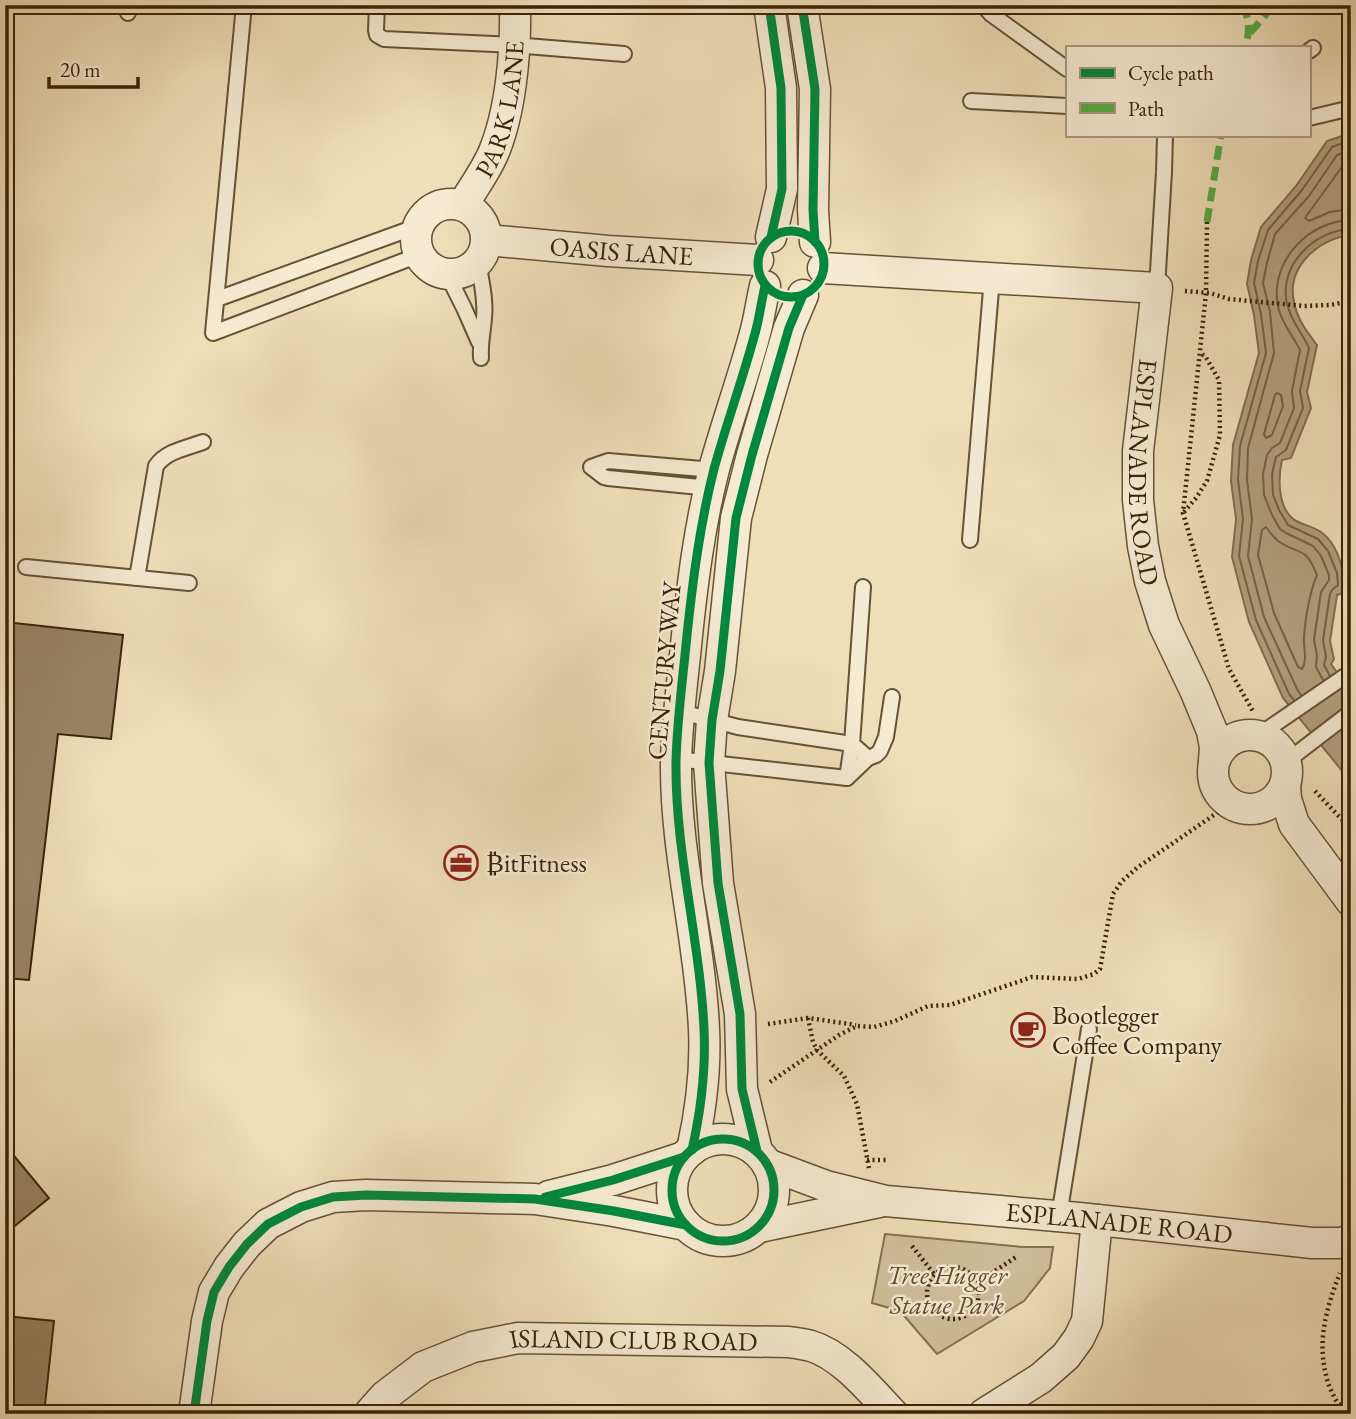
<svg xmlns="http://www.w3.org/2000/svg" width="1356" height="1419" viewBox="0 0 1356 1419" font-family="'EB Garamond',serif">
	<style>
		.green { fill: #d0bf9b; stroke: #847152; stroke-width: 2 }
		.water { fill: #b19f7d; stroke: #816d4f; stroke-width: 2 }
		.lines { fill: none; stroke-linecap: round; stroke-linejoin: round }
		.shore { stroke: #756143; stroke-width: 2 }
		.building { fill: #988565; stroke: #392309; stroke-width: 2 }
		.service-casing { stroke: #665235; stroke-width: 18 }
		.minor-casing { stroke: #665235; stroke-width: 33 }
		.path { stroke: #392309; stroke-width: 4.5; stroke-dasharray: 2 3.5; stroke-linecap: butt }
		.service { stroke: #f5ead2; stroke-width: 14 }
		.minor { stroke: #f5ead2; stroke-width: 30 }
		.quiet { stroke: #55aa41; stroke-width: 7; stroke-dasharray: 14 7; stroke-linecap: butt }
		.cycleway-casing { stroke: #f5ead2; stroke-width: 13 }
		.cycleway { stroke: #00873e; stroke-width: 9 }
		.labels { text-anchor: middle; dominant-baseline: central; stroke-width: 5; stroke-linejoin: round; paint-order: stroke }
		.street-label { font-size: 26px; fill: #392309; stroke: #f5ead2 }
		.poi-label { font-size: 26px; fill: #392309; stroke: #f5ead2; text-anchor: start }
		.park-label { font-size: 26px; font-style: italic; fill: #5f4a2e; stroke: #f5ead2 }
	</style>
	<rect width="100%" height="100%" fill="#efdfb9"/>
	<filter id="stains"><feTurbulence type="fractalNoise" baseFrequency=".00286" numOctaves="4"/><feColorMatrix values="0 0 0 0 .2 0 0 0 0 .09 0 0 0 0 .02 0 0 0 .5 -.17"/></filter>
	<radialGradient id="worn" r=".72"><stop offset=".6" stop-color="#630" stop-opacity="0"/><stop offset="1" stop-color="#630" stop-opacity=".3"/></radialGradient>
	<!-- green -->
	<path class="green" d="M885 1234 1022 1247H1053L1050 1268 1024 1301 937 1354 900 1311 872 1303Z"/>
	<!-- water -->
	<path class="water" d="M1351 133V235C1319 238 1286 267 1294 302 1297 319 1307 332 1317 345L1307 392 1311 408 1291 458 1282 460C1278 478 1277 509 1296 521 1304 525 1314 527 1321 532 1339 545 1344 572 1345 592L1337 595 1330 641 1334 659 1331 664 1351 692V782L1283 698 1249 622 1232 557 1236 519 1231 481 1233 445 1259 353 1254 315 1247 284 1251 260 1261 227 1296 186 1327 141Z"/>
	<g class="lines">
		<!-- shore -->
		<g class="shore">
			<path d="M1351 161 1344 164 1305 218 1309 221 1330 212 1351 209"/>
			<path d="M1277 393 1281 395 1283 406 1272 435 1266 438 1264 434 1275 395Z"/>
			<path d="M1266 527C1270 532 1273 537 1278 541 1300 556 1305 545 1317 575 1309 594 1306 614 1304 636 1303 648 1308 659 1302 669L1298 667 1274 613 1265 580 1258 555 1262 530Z"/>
			<path d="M1330 676 1324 665 1326 657 1323 640 1330 594 1332 590 1338 585 1337 573 1328 551 1318 539 1288 525 1279 510 1273 495 1272 474 1276 457 1286 450 1303 408 1300 391 1309 348C1302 333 1291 321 1287 304 1278 265 1315 230 1351 229"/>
			<path d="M1323 680 1316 667 1317 656 1314 640 1321 592 1329 580V575L1321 556 1313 546 1286 533 1280 529 1272 515 1264 495 1263 474 1267 455 1272 448 1280 443 1294 408 1292 391 1300 350C1292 334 1279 320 1277 300 1273 258 1310 221 1351 220"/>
			<path d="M1301 695 1297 689 1264 617 1248 556 1252 519 1247 480 1248 448 1274 353 1270 312 1263 283 1267 263 1275 234 1309 196 1337 155 1351 150"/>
			<path d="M1294 700 1289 694 1256 620 1239 556 1243 519 1238 480 1240 446 1266 353 1261 314 1254 283 1258 261 1268 230 1302 190 1332 147 1351 140"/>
		</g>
	</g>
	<!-- building -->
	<g class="building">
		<path d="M5 622 123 635 111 739 58 734 29 980 5 978Z"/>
		<path d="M5 1145 49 1198 5 1234Z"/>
		<path d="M5 1316 54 1321 44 1414H5Z"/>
	</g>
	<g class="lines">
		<!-- service casing -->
		<g class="service-casing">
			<g id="service">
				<path d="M244 5 213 333 419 255"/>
				<path d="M377 5 376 30 377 35 384 39 514 45 624 54"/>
				<path d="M983 5 991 14 1067 69"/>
				<path d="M128 13 129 5"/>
				<path d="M1309 51 1313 48"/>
				<path d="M971 101 1067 106"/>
				<path d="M1309 118 1351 108"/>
				<path d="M478 261C481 280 486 299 484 318 483 332 480 343 481 358"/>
				<path d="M447 274 464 308 479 342"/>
				<path d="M1157 288 1164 172 1165 135"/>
				<path d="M217 299 418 226"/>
				<path d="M710 488 608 478 604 477 591 467 608 461 714 470"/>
				<path d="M970 540 992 278"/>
				<path d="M26 567 189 583"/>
				<path d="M137 578 156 466C166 451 187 448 203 442"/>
				<path d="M678 711 738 727 852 744 868 758"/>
				<path d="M1259 735 1351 672"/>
				<path d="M676 759 847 778 868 758 876 755 880 751 886 737 892 697"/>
				<path d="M1287 761 1351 712"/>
				<path d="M847 778 852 744 863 587"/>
				<path d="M1059 1216 1089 1029"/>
			</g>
		</g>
		<!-- minor casing -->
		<g class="minor-casing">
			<g id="minor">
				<path d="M769 5 781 88 782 189 771 237"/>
				<path d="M802 5 815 89 813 210 815 242"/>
				<circle cx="451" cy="239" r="35"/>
				<path id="s1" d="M463 205C473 188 485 172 493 154 511 112 516 51 515 5"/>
				<path id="s2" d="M487 240 608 251 758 260"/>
				<path id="s3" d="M823 268 1157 288 1138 451V500L1143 546 1150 581 1164 625 1195 690 1212 731 1215 747 1214 761"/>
				<circle cx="1250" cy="772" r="37"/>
				<path d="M1285 785 1286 799 1294 824 1351 901"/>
				<circle cx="723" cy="1190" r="51"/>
				<path d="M692 1150C701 1110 706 1070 704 1029 700 940 675 852 676 762 677 719 683 678 687 635 693 579 700 524 714 469 726 425 742 381 754 337 759 321 761 303 765 286"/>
				<path d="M757 1151 742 1089 740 1014 718 883 709 763 712 720 720 671 736 518 752 455 789 328 803 295"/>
				<path id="s4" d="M767 1164 826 1186 886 1201 1079 1218 1312 1243H1343L1351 1239"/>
				<path d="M549 1196 613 1180 684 1157"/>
				<path d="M759 1227 879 1202"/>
				<path d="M194 1414 207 1321 214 1292 229 1267 247 1244 268 1224 301 1207 333 1197 366 1195 535 1199 614 1211 686 1225"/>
				<path id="s5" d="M369 1414 385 1396 423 1367 473 1347 518 1338 789 1342C796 1343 804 1344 811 1346 842 1355 871 1391 893 1414"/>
				<path d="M984 1414 1041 1378 1066 1356 1079 1338 1087 1321 1097 1220"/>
			</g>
		</g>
		<!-- path -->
		<g class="path">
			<path d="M1207 222 1206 293 1183 513 1229 669 1254 713"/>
			<path d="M1185 291 1210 293 1229 299 1304 306 1330 305 1351 301"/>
			<path d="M1184 512 1196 498 1207 481 1220 435 1219 380 1205 356 1199 353"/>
			<path d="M1315 791 1351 829"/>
			<path d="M808 1018 813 1042 817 1050 844 1076 857 1104 869 1168"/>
			<path d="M768 1024 808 1018 856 1025"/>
			<path d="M770 1082 839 1035 857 1026 874 1027 895 1021 928 1006 950 1005 1032 977 1078 979 1094 974 1100 969 1113 894 1122 881 1138 867 1230 804"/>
			<path d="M867 1160H888"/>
			<path d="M912 1246 934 1274"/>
			<circle cx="953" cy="1293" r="26"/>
			<path d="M977 1283 1016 1257"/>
			<path d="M1339 1406C1334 1396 1328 1386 1326 1375 1317 1339 1327 1306 1340 1273"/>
			<path d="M1334 1414 1339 1406 1351 1396"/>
		</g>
		<!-- service -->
		<use href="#service" class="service"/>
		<!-- minor -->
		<use href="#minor" class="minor"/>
		<!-- quiet -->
		<g class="quiet">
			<path d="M1242 5C1250 18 1250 33 1245 47"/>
			<path d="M1250 33 1274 5"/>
			<path d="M1207 222 1221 135"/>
		</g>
		<!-- cycleway casing -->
		<g class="cycleway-casing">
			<g id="cycleway">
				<path d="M769 5 781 88 782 189 771 237"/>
				<path d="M802 5 815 89 813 210 815 242"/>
				<circle cx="791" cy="264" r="33"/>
				<circle cx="723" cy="1190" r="51"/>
				<path d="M692 1150C701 1110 706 1070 704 1029 700 940 675 852 676 762 677 719 683 678 687 635 693 579 700 524 714 469 726 425 742 381 754 337 759 321 761 303 765 286"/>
				<path d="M757 1151 742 1089 740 1014 718 883 709 763 712 720 720 671 736 518 752 455 789 328 803 295"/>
				<path d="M545 1197 613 1180 684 1157"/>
				<path d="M194 1414 207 1321 214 1292 229 1267 247 1244 268 1224 301 1207 333 1197 366 1195 535 1199 614 1211 686 1225"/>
			</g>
		</g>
		<!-- cycleway -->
		<use href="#cycleway" class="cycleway"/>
	</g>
	<!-- icons -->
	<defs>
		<g id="office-ring" transform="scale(1.75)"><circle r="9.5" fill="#f5ead2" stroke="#8f2418" stroke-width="1.5"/><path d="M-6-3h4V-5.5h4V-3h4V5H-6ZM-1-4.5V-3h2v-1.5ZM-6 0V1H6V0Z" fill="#8f2418"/></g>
		<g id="cafe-ring" transform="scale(1.75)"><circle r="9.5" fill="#f5ead2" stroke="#8f2418" stroke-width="1.5"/><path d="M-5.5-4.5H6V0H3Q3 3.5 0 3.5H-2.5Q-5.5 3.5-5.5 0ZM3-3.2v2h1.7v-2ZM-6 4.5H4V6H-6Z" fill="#8f2418"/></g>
	</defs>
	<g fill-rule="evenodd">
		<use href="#office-ring" x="461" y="863"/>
		<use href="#cafe-ring" x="1028" y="1030"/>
	</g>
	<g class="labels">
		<!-- street labels -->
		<g class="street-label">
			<text stroke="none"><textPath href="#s1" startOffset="105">PARK LANE</textPath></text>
			<text stroke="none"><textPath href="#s2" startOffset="135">OASIS LANE</textPath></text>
			<text stroke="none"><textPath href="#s3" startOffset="520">ESPLANADE ROAD</textPath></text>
			<text transform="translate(664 671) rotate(-85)">CENTURY WAY</text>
			<text stroke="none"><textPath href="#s4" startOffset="359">ESPLANADE ROAD</textPath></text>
			<text stroke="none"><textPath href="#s5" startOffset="287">ISLAND CLUB ROAD</textPath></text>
		</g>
		<!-- poi labels -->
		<g class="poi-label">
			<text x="486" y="863">₿itFitness</text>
			<text x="1052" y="1015">Bootlegger<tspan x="1052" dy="30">Coffee Company</tspan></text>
		</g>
		<!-- park labels -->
		<g class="park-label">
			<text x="947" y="1275">Tree Hugger<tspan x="947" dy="30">Statue Park</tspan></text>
		</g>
	</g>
	<!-- margin -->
	<rect width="1356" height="1419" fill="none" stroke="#efdfb9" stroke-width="28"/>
	<rect x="7" y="7" width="1342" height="1405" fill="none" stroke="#392309" stroke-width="3.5"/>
	<rect x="14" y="14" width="1328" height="1391" fill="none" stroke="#392309" stroke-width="2"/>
	<!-- legend -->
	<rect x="1066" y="46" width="245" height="91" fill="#f5ead2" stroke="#aa9a82" stroke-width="2"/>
	<rect x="1080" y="68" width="35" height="10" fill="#00873e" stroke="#aa9a82" stroke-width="2"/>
	<text x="1128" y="80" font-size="21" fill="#392309">Cycle path</text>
	<rect x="1080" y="103" width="35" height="10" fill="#55aa41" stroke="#aa9a82" stroke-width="2"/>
	<text x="1128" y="116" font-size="21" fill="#392309">Path</text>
	<!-- scale -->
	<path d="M49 77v10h89v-10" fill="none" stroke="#392309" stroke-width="3.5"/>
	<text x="60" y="77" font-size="21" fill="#392309" stroke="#f5ead2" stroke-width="5" paint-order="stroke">20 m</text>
	<rect width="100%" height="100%" filter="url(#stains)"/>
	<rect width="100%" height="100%" fill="url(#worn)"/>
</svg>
